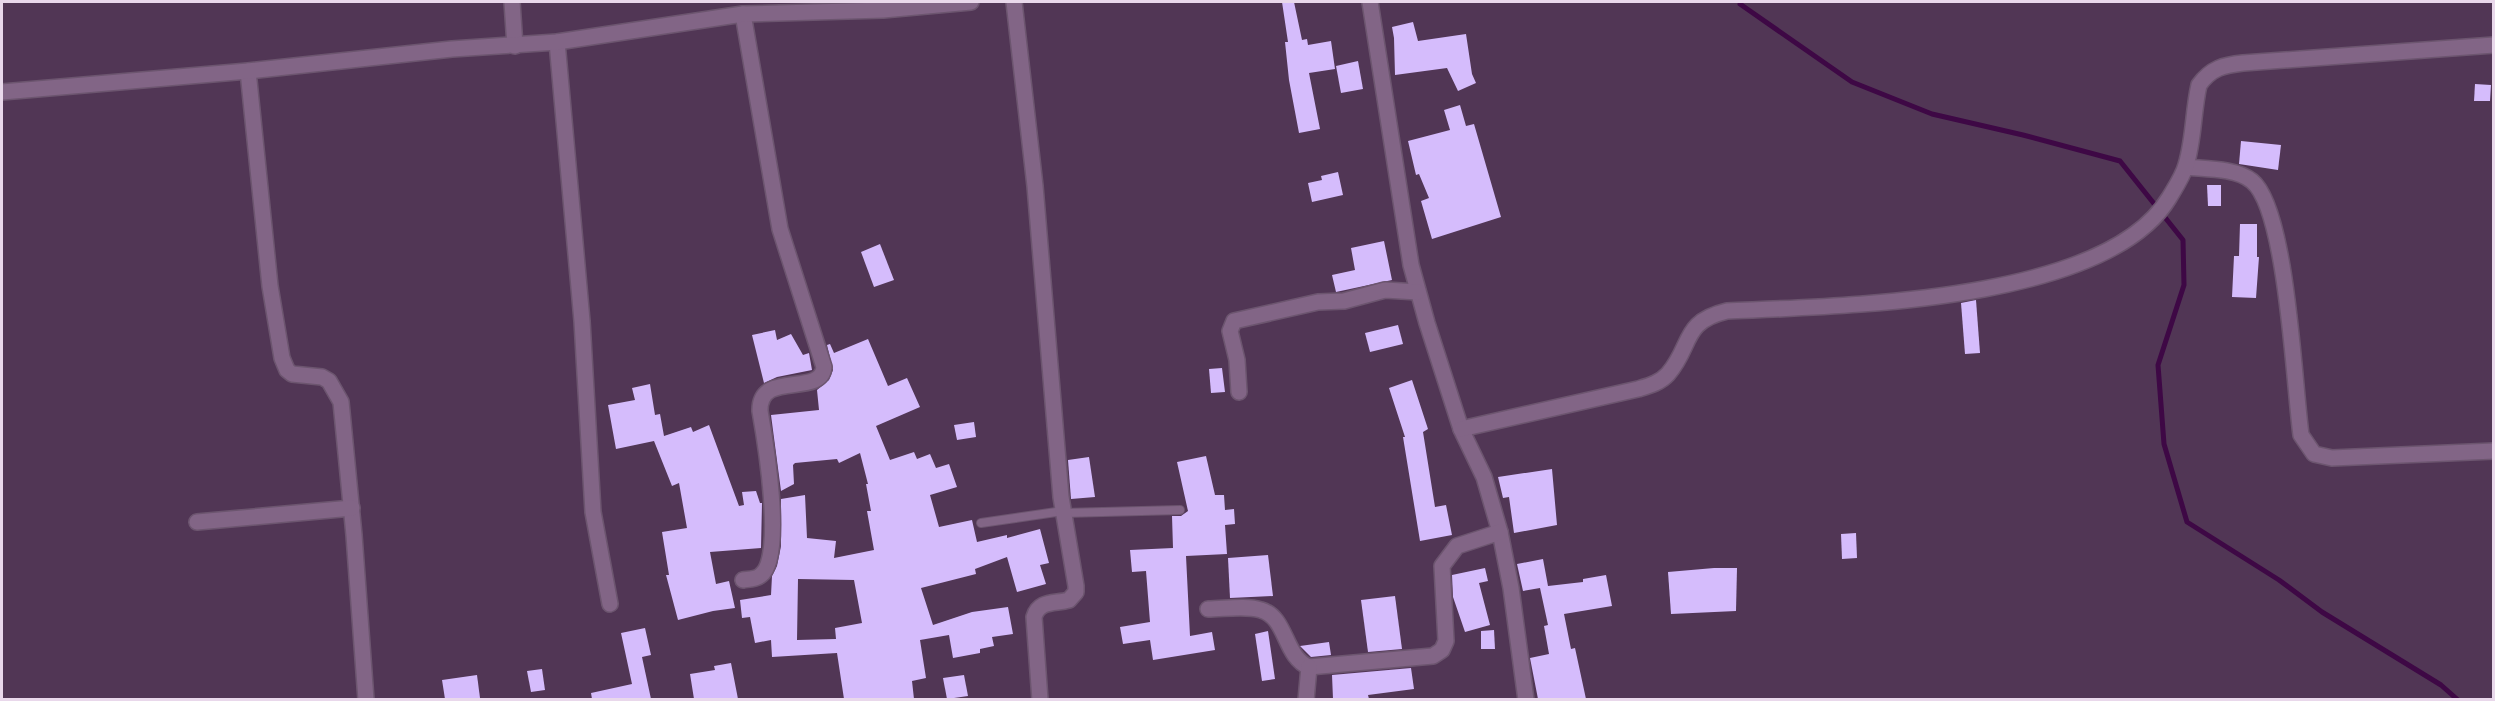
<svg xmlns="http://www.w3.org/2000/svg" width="2495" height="701" viewBox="0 0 2495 701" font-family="'Archivo Narrow',sans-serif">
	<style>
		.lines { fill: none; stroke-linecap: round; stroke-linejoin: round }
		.stream { stroke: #3e0845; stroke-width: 5 }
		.building { fill: #d5bcfc; fill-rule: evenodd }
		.service-casing { stroke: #6c556f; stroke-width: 10 }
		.minor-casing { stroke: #6c556f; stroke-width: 18 }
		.service { stroke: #826586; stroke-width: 8 }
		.minor { stroke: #826586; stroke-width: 15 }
	</style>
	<rect width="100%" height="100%" fill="#513655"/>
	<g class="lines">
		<!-- stream -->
		<path class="stream" d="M1741 2 1740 4 1852 82 1932 114 2023 135 2120 161 2183 240 2184 285 2158 365 2164 444 2187 522 2279 580 2322 612 2441 685 2458 700"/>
	</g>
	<!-- building -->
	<g class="building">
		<path d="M1282 2H1294L1302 40 1307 39 1308 45 1331 41 1335 69 1309 73 1320 129 1299 133 1289 80 1285 42H1288Z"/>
		<path d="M1413 22 1418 41 1466 34 1472 74 1476 83 1458 91 1447 68 1395 75 1394 38 1392 27Z"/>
		<path d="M1358 61 1363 89 1341 93 1336 66Z"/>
		<path d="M2475 84 2491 85 2490 101H2474Z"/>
		<path d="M1460 105 1466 126 1474 124 1501 217 1432 239 1421 201 1429 198 1419 174 1416 175 1408 141 1450 130 1444 110Z"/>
		<path d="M2241 141 2281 145 2278 170 2239 164Z"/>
		<path d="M1338 172 1343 195 1312 202 1308 183 1322 180 1321 176Z"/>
		<path d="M2207 185H2221V206H2208Z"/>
		<path d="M2240 224H2257V257H2259L2256 298 2232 297 2234 256H2239Z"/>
		<path d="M1384 241 1392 280 1336 292 1332 275 1355 270 1351 248Z"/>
		<path d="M880 244 894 280 874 287 861 252Z"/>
		<path d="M1976 300 1980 353 1965 354 1961 303Z"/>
		<path d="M1398 325 1403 344 1370 352 1365 333Z"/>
		<path d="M775 330 777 340 791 334 803 355 809 353 812 370 777 377 764 383 752 335Z"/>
		<path d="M868 339 888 386 907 378 920 407 876 426 890 460 914 452 917 459 930 454 936 468 949 464 957 487 930 495 939 527 972 520 977 542 1007 535V538L1040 529 1049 563 1040 565 1046 584 1017 592 1007 557 975 569 976 574 921 588 933 625 972 612 1008 607 1013 634 992 637 994 646 980 649V653L953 658 949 635 920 640 926 678 912 681 914 699H844L837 653 772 657 771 640 755 643 750 617 742 618 740 600 771 595 772 576 777 566 781 546V499L805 495 807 538 836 541 834 558 874 550 867 511H871L866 484H868L860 453 839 463 837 459 795 463 793 465 794 484 781 491 771 415 819 410 817 390 829 380 833 370 827 345 830 344 834 353ZM798 579 854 580 862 623 835 628 836 639 797 640Z"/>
		<path d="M1222 368 1225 392 1211 393 1209 369Z"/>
		<path d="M1412 380 1428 429 1423 432 1435 507 1446 505 1452 535 1420 541 1403 437H1405L1389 388Z"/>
		<path d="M650 384 655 415 660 414 664 436 691 427 693 432 709 425 739 506 744 505 742 492 756 491 760 503H762L761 548 710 552 716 584 729 581 735 608 713 611 678 620 666 575H669L662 532 687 528 679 483 672 486 654 441 616 449 608 405 635 400 632 388Z"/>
		<path d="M974 422 976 437 957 440 954 425Z"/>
		<path d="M1206 456 1215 495H1224L1225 510 1234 509 1235 524 1225 525 1227 554 1186 556 1190 636 1212 632 1215 650 1153 660 1150 640 1123 644 1120 627 1150 622 1146 571 1132 572 1130 550 1173 548 1172 516H1181L1188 511 1177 462Z"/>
		<path d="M1089 457 1095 497 1071 499 1068 460Z"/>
		<path d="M1552 469 1557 525 1514 533 1509 497 1503 498 1498 477Z"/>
		<path d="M1856 533 1857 558 1842 559 1841 534Z"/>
		<path d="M1268 555 1273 596 1230 598 1228 558Z"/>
		<path d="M1543 559 1548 586 1583 582V579L1606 575 1612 606 1564 614 1571 649 1575 648 1586 699H1538L1530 658 1549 654 1544 626 1548 625 1540 588 1523 591 1517 564Z"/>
		<path d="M1485 568 1488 581 1479 583 1490 625 1465 632 1453 597 1452 575Z"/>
		<path d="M1714 568H1737L1736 611 1671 614 1668 572Z"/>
		<path d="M1395 596 1402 649 1368 652 1361 600Z"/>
		<path d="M645 628 651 655 642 657 651 699H592L591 693 632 684 621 633Z"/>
		<path d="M1494 630 1495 649H1481V631Z"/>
		<path d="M1268 631 1275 679 1262 681 1255 634Z"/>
		<path d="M1329 642 1331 655 1311 657 1300 646Z"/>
		<path d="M731 663 738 699H694L690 674 715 670 714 666Z"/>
		<path d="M1411 668 1414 689 1368 695 1369 699H1333L1332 675Z"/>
		<path d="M542 669 545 690 531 692 527 671Z"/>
		<path d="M477 675 480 698 445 699 442 680Z"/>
		<path d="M964 675 968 696 947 699 943 678Z"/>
	</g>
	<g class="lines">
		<!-- service casing -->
		<g class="service-casing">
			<g id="service">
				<path d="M1064 513 1180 510"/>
				<path d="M981 523 1063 511"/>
			</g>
		</g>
		<!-- minor casing -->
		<g class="minor-casing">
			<g id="minor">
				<path d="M512 2 515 46"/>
				<path d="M1014 2 1035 186 1061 497 1076 586V592L1069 600C1054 604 1039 600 1034 617L1040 700"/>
				<path d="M1370 2 1411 265 1427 323 1461 429 1484 477 1500 532 1511 588 1526 700"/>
				<path d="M743 14 780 229 824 367C821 398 759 369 760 411 765 439 785 557 761 575 757 579 749 579 743 580"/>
				<path d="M557 42 582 321 593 512 610 604"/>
				<path d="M248 71 270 286 282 358 287 370 292 374 322 377 329 381 341 402 354 535 366 700"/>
				<path d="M2 92 248 71 452 49 557 42 743 14 883 10 971 2"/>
				<path d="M2186 167C2206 169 2236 168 2252 181 2287 209 2294 385 2301 435L2314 454 2332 458 2494 451"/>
				<path d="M1239 392 1237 360 1230 331 1234 321 1318 302 1344 301 1385 290 1418 292"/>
				<path d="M1461 429 1638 389C1648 386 1660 383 1668 374 1693 345 1681 322 1727 311 1838 306 2106 303 2169 198 2175 188 2183 176 2186 165 2194 139 2193 111 2199 85 2211 68 2224 65 2243 63L2494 45"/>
				<path d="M197 522 352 508"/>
				<path d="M1208 609C1224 609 1246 605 1261 610 1287 617 1284 657 1309 667L1433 656 1442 650 1446 641 1442 566 1457 546 1500 532"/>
				<path d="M1306 700 1309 667"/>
			</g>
		</g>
		<!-- service -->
		<use href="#service" class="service"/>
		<!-- minor -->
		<use href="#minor" class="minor"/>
	</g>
	<!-- border -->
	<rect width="2495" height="701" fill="none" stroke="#e9d8eb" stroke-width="6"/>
</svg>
